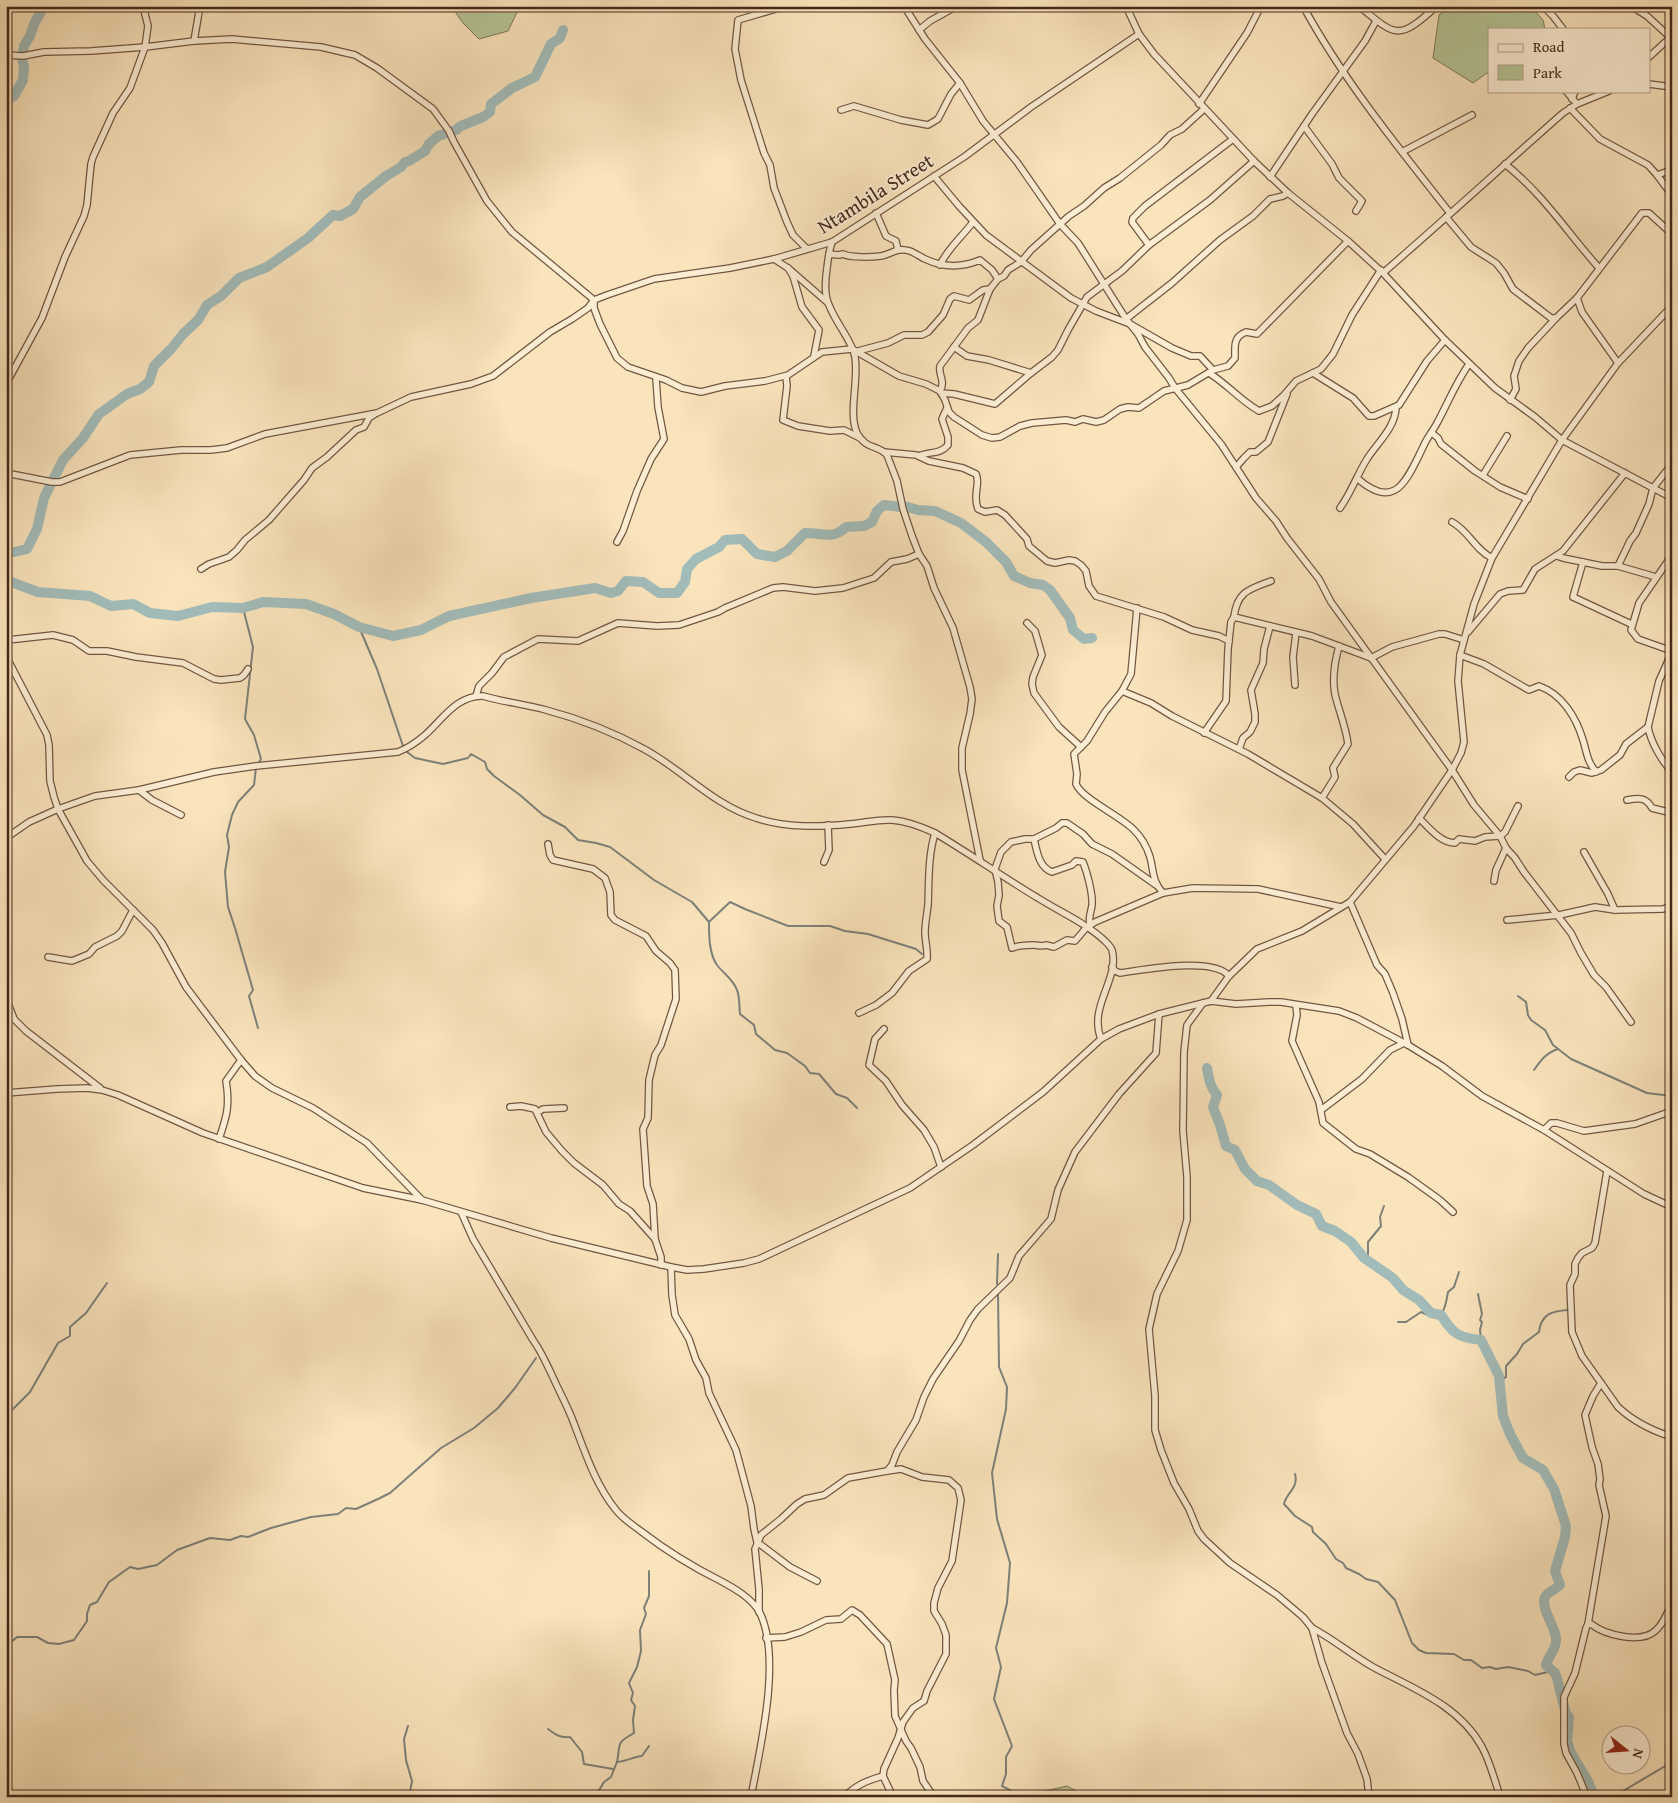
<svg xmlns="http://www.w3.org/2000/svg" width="1678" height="1803" viewBox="0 0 1678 1803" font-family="'Gentium Book Plus',serif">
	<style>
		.green { fill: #b7c596; stroke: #7e7658 }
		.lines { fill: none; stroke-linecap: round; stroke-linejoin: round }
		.stream { stroke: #7d817a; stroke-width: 2 }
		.river { stroke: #a2bcba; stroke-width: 10 }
		.minor-casing { stroke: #725743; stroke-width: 8 }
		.minor { stroke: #fcedd3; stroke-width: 5.5 }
		.labels { text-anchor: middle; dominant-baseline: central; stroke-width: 4; stroke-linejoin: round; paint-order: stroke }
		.street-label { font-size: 20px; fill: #45281b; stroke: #fcedd3 }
	</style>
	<rect width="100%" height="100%" fill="#fae4bc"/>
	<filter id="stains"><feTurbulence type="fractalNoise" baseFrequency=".004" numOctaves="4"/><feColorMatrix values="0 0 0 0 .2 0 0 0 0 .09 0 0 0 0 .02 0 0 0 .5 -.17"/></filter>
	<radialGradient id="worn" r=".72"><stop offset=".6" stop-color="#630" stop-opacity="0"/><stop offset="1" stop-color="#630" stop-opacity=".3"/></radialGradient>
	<!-- green -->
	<g class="green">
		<path d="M451 6H520L508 31 479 39 463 23Z"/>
		<path d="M1452 6H1530L1543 20 1545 29H1489V74L1487 73 1473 83 1433 58 1439 15Z"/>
		<path d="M1067 1786 1088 1797H1018Z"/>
	</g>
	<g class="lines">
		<!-- stream -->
		<g class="stream">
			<path d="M243 608 253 647 245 719 254 735 261 759 258 764"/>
			<path d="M359 627 377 669 403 746"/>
			<path d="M407 752 415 758 443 764 468 758 471 754 485 762 487 769 494 776 520 795 543 815 565 827 578 840 596 843 610 847 654 880 692 902 709 922C709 935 709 954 717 965 724 974 733 979 737 990 740 997 739 1007 740 1014L754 1025 756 1034 775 1050 787 1053 805 1066 810 1073 819 1074 836 1094 847 1098 857 1108"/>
			<path d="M256 768 254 785 238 802 232 815 227 835 229 847 225 872 228 907 235 928 253 990 249 996 258 1028"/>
			<path d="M710 921 730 902 745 909 788 926H830L845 931 868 934 916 949 922 954"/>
			<path d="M1518 996 1526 1002 1528 1015 1531 1020 1545 1030 1553 1045 1571 1059 1647 1093 1672 1096"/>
			<path d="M1534 1070C1541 1060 1546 1053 1558 1049"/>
			<path d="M1364 1258 1368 1255V1242L1381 1226 1380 1217 1384 1206"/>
			<path d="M997 1284 998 1254"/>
			<path d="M998 1294 999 1367 1007 1387 1006 1409 992 1473 997 1519 1010 1563 1007 1603 996 1648 1001 1667 994 1699 1012 1746 1006 1757V1774L1002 1786 1019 1795 1020 1797"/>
			<path d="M1478 1294 1482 1314 1480 1320 1482 1322 1480 1330 1481 1340"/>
			<path d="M1398 1322H1406L1421 1312C1443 1323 1445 1311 1448 1292L1454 1287 1459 1272"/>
			<path d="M1499 1376 1502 1379 1506 1377V1366L1517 1354 1523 1344 1539 1332C1541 1314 1552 1311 1568 1310"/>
			<path d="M6 1416 30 1392 58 1343 70 1336V1327L86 1313 107 1283"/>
			<path d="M1295 1474C1299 1488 1286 1493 1284 1504L1295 1516 1312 1527 1313 1532 1326 1544 1336 1559 1343 1563 1346 1568 1359 1574 1366 1579 1378 1582 1395 1600 1412 1643 1419 1650 1426 1653 1454 1654 1464 1660H1471L1482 1668 1490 1667 1496 1669 1508 1667 1528 1671 1535 1675 1552 1671"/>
			<path d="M6 1649 9 1647 10 1643 17 1637H37L48 1643 59 1644 74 1640 87 1621V1614L90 1605 97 1602 109 1582 130 1567 138 1569 157 1565 177 1550 210 1538 230 1540 241 1536 248 1537 271 1528 311 1517 338 1514 346 1508 356 1509 378 1499 390 1493 441 1448 474 1428 498 1408 515 1388 536 1358"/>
			<path d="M408 1726 404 1739 406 1760 412 1781 409 1797"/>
			<path d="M548 1729C556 1735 560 1738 570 1737L582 1752 584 1764 613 1769"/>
			<path d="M617 1762C621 1742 615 1744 634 1733L633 1720 635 1706 631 1700 633 1693 629 1683 637 1667 641 1651 640 1630 646 1614 644 1608 649 1596V1571"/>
			<path d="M595 1797 604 1782 611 1777 617 1762C627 1761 633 1757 642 1756L649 1746"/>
			<path d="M1613 1797 1672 1762"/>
		</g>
		<!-- river -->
		<g class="river">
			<path d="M6 100 14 96 23 80 24 66 22 58 24 46 30 36 34 24 43 8 47 6"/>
			<path d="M904 506 918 510 935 511 961 523 986 542 1006 562 1014 576 1030 583 1043 585 1050 590 1070 618 1073 630 1084 639 1092 638"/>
			<path d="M6 554 27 549 37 529 44 498 63 460 83 438 99 414 127 394 140 389 149 382 154 366 171 349 183 334 198 320 207 305 221 296 239 278 267 267 308 238 333 215 340 216 353 209 360 197 386 176 401 167 405 162 409 161 425 151 429 144 438 136 456 130 461 126 483 117 490 112 491 104 512 88 535 77 551 44 560 38 563 30"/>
			<path d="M6 580 38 592 90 596 111 606 133 604 150 613 178 616 212 607 243 608 263 602 306 604 334 614 359 627 393 636 421 630 449 616 531 598 595 588 611 593 618 591 626 581 643 582 659 593H677L685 582 687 569 696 559 719 547 725 540 742 539 757 554 775 557 787 551 805 533C823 533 833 540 846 527L864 526 872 522 877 511 884 505 901 507"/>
			<path d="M1207 1068C1209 1079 1210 1087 1217 1095L1213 1107 1220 1125 1226 1146 1235 1150 1245 1169 1257 1181 1269 1185 1297 1205 1316 1214 1322 1226 1335 1231 1351 1242 1364 1258 1393 1278 1403 1290 1419 1300 1431 1313 1441 1315C1453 1334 1459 1338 1481 1340L1499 1376 1503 1416 1510 1434 1523 1458 1543 1470 1554 1489 1566 1526 1565 1537 1555 1571 1560 1585C1556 1590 1548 1591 1545 1597 1540 1608 1556 1627 1556 1639 1557 1649 1548 1656 1546 1665L1555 1673 1557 1678 1566 1714 1569 1717 1567 1741 1571 1753 1588 1781 1594 1797"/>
		</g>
		<!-- minor casing -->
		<g class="minor-casing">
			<g id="minor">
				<path d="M786 6 738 20 735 49 741 80 764 153 770 165 774 188 787 222 793 235 807 249"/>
				<path d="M904 6 925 39 960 83 983 121 1017 162 1060 224 1078 243 1126 319 1138 334 1145 347 1169 378 1175 388 1221 444 1256 498 1276 521 1287 538 1319 579 1331 602 1452 770 1474 805 1500 836 1506 848 1515 858 1524 872 1571 933 1581 953 1594 975 1606 987 1631 1022"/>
				<path d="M1126 6 1139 34 1154 54 1254 161 1288 193 1348 241 1383 273 1445 340 1495 388 1535 417 1562 440 1672 498"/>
				<path d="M1303 6C1344 81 1397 146 1450 213"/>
				<path d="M1359 6C1397 38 1399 40 1437 6"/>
				<path d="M1543 6 1553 16 1563 29"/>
				<path d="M1631 6 1647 16 1670 37"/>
				<path d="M919 30 930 21 957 6"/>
				<path d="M194 41 200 6"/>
				<path d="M6 55 23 56 44 52 91 51 145 47 194 41 232 39 321 47 355 55 377 68 433 109 449 131 454 142 487 201 512 232 594 300V308L600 324 617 358 628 367 666 380 682 388 701 392 725 386 765 381 788 375 822 352 852 349 899 376 926 384 940 391 945 400 949 412 954 417 982 435 992 438 1000 437 1020 426 1032 423 1066 420 1075 422 1083 419 1096 422 1104 420 1120 409 1128 407 1139 408 1164 391 1188 385 1213 370 1228 366 1235 358C1235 346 1233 337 1246 332L1257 334 1348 241"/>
				<path d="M1649 57 1672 36"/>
				<path d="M1649 84 1672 87"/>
				<path d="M1566 91 1577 104"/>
				<path d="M1572 99 1575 91"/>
				<path d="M1199 104 1247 33 1261 6"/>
				<path d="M1570 108 1600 139 1648 165 1657 175 1666 172 1672 167"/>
				<path d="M841 110 854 106 901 120 928 125 938 119 951 94 960 83"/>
				<path d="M1304 126 1332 164 1339 178 1362 201 1356 211"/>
				<path d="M1402 152 1472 115"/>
				<path d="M1505 164C1543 194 1567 232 1599 268"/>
				<path d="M1657 175 1672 195"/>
				<path d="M934 176 959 206 986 235 1071 298 1096 311 1130 324 1172 348 1191 356H1200L1213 370"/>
				<path d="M1270 177 1312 114 1365 41 1376 21"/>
				<path d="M876 213 886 236 896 241 898 250"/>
				<path d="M1446 217 1471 247 1496 263 1504 273 1513 289 1551 318H1556L1577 298"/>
				<path d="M832 242C829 251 828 259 827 268 823 295 826 303 840 326 846 336 853 346 855 357 859 379 848 414 857 433 866 450 879 445 887 455L897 481 903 509 912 536 919 554 927 566 934 588 953 628 970 687 972 699 970 714 962 748V770L980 860"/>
				<path d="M1149 245 1132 222 1133 218 1145 206 1233 139"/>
				<path d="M829 254 839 255 843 254C850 258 873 257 881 256 888 255 893 251 899 250 909 248 917 255 925 259 944 268 961 268 980 260L992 270 998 279"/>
				<path d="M774 259 788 268 827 302"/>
				<path d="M940 265C948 248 962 237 973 222"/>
				<path d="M788 268 793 276 802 307 819 330 814 356"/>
				<path d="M1383 273C1444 220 1503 166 1563 113L1577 104 1609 91"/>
				<path d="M1126 319 1172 283 1220 240 1253 216 1270 199 1283 196 1288 193"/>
				<path d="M954 347 967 356 989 360 1031 373 1052 357 1058 350 1068 330 1087 297 1122 271 1149 245 1210 200 1254 161"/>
				<path d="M858 351 888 343 904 335H922L928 332 943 315 950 299 954 296 969 300 983 290 990 289"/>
				<path d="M1618 363 1582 312 1577 298 1642 213H1649L1672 234"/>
				<path d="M1209 373C1227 384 1241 401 1259 411L1272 406 1283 396 1296 381 1321 369 1333 354 1352 315 1381 270"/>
				<path d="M1313 373 1353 398 1369 416H1374L1399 405 1427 361 1445 340"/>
				<path d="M786 376 787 386 783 420 798 426 830 431 844 430 860 438"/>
				<path d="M6 384 42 318 65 257 84 216 87 205 91 164 93 157 113 113 130 88 145 47 148 26 143 6"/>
				<path d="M940 391C946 381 938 375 940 366L968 328 978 320 990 289 998 279 1004 276 1008 270 1021 262 1031 250 1069 216 1084 206 1104 188 1120 178 1161 145 1170 135 1182 129 1204 109"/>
				<path d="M941 393 954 394 995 404 1031 373"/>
				<path d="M1510 400 1516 389 1514 376 1519 361 1528 348 1556 318"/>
				<path d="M1432 433 1438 438 1441 444 1475 471 1500 487 1528 499"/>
				<path d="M884 452 916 455 929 461 963 468 976 474C981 483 972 495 978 509L985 512 997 510 1005 515 1027 539 1029 546 1047 561 1055 563 1069 560 1075 561 1081 565 1086 571 1089 586 1096 596 1164 617 1192 630 1219 636 1229 641"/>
				<path d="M919 456C929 451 940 455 948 445V437L942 419 947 408"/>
				<path d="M1236 467 1244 458 1250 452H1256L1268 442 1287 394"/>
				<path d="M6 473 52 482H60L130 455 181 450H211L227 448 265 434 377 413 411 397 471 384 493 376 550 332 572 319 588 308 594 300 607 295 654 279 730 268 774 259 832 242 964 157 1031 107 1139 34"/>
				<path d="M1483 475 1507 436"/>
				<path d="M1357 478C1367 487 1382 497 1395 490 1407 484 1418 457 1424 445 1427 438 1432 432 1436 425 1447 405 1455 384 1469 364"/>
				<path d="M1340 508C1351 493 1357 475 1367 459 1377 443 1395 428 1396 408"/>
				<path d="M1452 522C1469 531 1475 550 1492 558"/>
				<path d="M617 542 623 531 637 491 651 459 664 439 658 407 656 378"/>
				<path d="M1672 555 1639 603 1631 630 1638 639 1672 651"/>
				<path d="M1557 556 1563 558 1602 566H1618L1656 577"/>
				<path d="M1583 562 1573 597 1631 624"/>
				<path d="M1618 566 1630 541 1636 533 1649 504 1653 488 1672 464"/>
				<path d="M201 569 209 564 229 557 237 550 245 540 269 520 304 480 312 468 327 457 356 430 364 427 369 418 375 414"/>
				<path d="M1137 608 1131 674 1122 691 1105 712 1087 741 1074 754 1077 774 1076 784C1082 799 1121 816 1134 830 1141 837 1147 847 1150 857 1154 872 1152 881 1163 893"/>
				<path d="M1234 617C1237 591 1250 589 1271 581"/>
				<path d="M1027 623 1035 631 1042 655 1033 677 1032 684 1034 693 1059 727 1081 747"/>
				<path d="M1468 632 1500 594 1508 591 1523 590 1535 569 1563 551 1625 473"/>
				<path d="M6 642 8 640 53 635 73 640 89 651H107L136 657 183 663 214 679 221 680 240 678 244 675 248 669"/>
				<path d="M1672 652 1659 681 1648 727C1651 743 1662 761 1672 772"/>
				<path d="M1460 655 1484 664 1529 690 1539 686C1562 694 1576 717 1583 740 1587 753 1587 761 1596 772"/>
				<path d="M6 656 47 735 49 745 50 781 54 797 58 809 87 861 103 880 153 930 162 943 186 987 241 1060 255 1076 272 1088 313 1108 367 1143 422 1200"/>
				<path d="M1371 658 1392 647 1439 634H1445L1464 640"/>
				<path d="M1295 685 1293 657 1296 633"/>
				<path d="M1122 691 1151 703 1172 716 1248 754 1322 798 1353 824 1385 859"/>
				<path d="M476 696 479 686 492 673 504 657 538 639 578 641 618 623 657 626 679 625 718 612 725 608 773 588 783 587 815 591 843 588 874 578 891 562 907 559 919 554"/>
				<path d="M1204 733 1226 701 1228 649 1231 622 1234 617 1312 636 1371 658"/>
				<path d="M1239 749 1243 738 1250 732 1255 722V714L1251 690 1263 663 1264 649 1270 626"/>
				<path d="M1569 777 1574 772 1580 770 1592 773 1601 770 1620 755 1626 744 1648 727"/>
				<path d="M139 790 152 800 181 815"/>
				<path d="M1322 798 1335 777 1333 768 1348 744C1346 729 1341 716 1337 702 1331 684 1334 664 1339 646"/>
				<path d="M1627 800C1639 798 1646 797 1652 808L1672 813"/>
				<path d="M1419 818C1428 827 1441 843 1455 843L1459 839 1475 841 1485 837 1500 836 1505 832 1518 806"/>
				<path d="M6 838 29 822 58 809 95 796 139 790 214 772 256 766 398 752C408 748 417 742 425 735 442 720 457 695 483 696 503 702 525 704 546 710 580 719 613 732 644 749 683 770 713 805 756 818 786 828 819 827 850 824 864 823 878 819 892 820 906 821 922 827 935 833 970 854 1003 877 1038 898 1060 912 1086 923 1105 941 1108 944 1111 947 1112 950 1120 979 1088 1006 1101 1039"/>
				<path d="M1034 839C1037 852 1039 867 1052 872L1072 865 1076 861 1083 862C1087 872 1093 894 1092 905 1091 913 1088 917 1090 925"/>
				<path d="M548 844 550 855 553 860 593 869 605 878 610 892 611 915 615 920 646 936 656 951 670 963 675 970 676 999 661 1045 655 1055 649 1080 648 1118 643 1129 647 1186 653 1204 655 1239"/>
				<path d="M1584 852 1608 894 1615 910"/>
				<path d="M824 862 829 850 828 825"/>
				<path d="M1494 881 1496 870 1506 848"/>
				<path d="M1156 885 1112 854 1092 844 1083 834 1067 823H1062L1056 828 1034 839H1025L1011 842 1001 852 995 869 998 882 999 895 997 906 999 921 1007 927 1012 948C1019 945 1026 945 1033 945 1039 945 1041 947 1046 945L1054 947 1067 940 1075 941 1086 928 1095 922 1163 893 1193 888 1258 889 1341 907"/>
				<path d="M1350 902 1377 965 1385 974 1393 993 1402 1019 1408 1045"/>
				<path d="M1507 920 1559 915 1595 907 1615 910 1663 909 1672 906"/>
				<path d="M48 957 72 961 89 954 95 947 117 936 122 931 133 910"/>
				<path d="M1112 967 1115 971 1120 973C1143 970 1213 956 1229 976"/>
				<path d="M6 998 14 1019 26 1031 100 1088"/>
				<path d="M1211 1001 1229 976 1257 949 1302 931 1350 902 1414 826 1452 770 1461 753 1464 742 1458 681 1460 655 1474 604 1492 558 1562 440 1618 363 1672 306"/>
				<path d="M1203 1003 1187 1025 1184 1052 1183 1131 1187 1177V1220L1178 1251 1157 1294 1149 1329 1155 1396V1430L1161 1450 1174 1483 1189 1509 1198 1531 1204 1539 1230 1563 1277 1595 1303 1617 1312 1628 1322 1663 1347 1733 1358 1754 1367 1779 1369 1797"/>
				<path d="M1296 1005 1297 1015 1292 1041 1319 1102 1323 1123 1356 1149 1370 1154 1408 1177 1440 1200 1453 1212"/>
				<path d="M859 1013 876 1005 892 993 909 971 927 959C928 950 925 941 925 932 925 923 927 914 928 905 929 881 928 856 935 833"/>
				<path d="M884 1029 875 1039 869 1065 886 1081 902 1105 924 1130 934 1147 941 1167"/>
				<path d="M6 1093 57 1089 87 1088 102 1090 118 1095 203 1133 363 1188 422 1200 551 1238 671 1267 687 1270 704 1269 744 1263 759 1259 910 1188 973 1145 1043 1092 1101 1039 1119 1029 1159 1014 1211 1001 1236 1004 1269 1002H1281L1339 1011 1357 1018 1408 1045 1442 1066 1482 1096 1544 1130 1644 1194 1672 1207"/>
				<path d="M510 1107 521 1106 535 1109 546 1132 562 1151 574 1163 603 1185 619 1204 630 1211 655 1239 661 1257V1265"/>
				<path d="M1321 1110 1362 1079 1390 1050 1404 1043"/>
				<path d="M538 1112 543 1109 564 1108"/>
				<path d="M1544 1130 1551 1123H1557L1584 1131 1635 1124 1672 1111"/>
				<path d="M219 1139C227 1116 230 1105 226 1081L241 1060"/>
				<path d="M1607 1171 1595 1243 1592 1248 1582 1253 1578 1258 1575 1264V1274L1570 1285 1572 1332 1582 1356 1618 1407C1633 1421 1653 1431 1672 1437"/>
				<path d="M461 1212 473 1239 533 1340C541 1351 545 1361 551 1373 558 1389 567 1405 573 1421 585 1452 595 1484 616 1510 623 1519 633 1525 642 1532 668 1552 689 1565 719 1580 734 1588 752 1598 760 1613 782 1659 760 1748 751 1797"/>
				<path d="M671 1267 672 1295 675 1315 689 1339 696 1360 706 1378 709 1393 736 1450 751 1506 754 1529 757 1542 790 1567 817 1581"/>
				<path d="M887 1471 901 1469 922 1477 949 1480 958 1488 961 1500 952 1561 938 1588 934 1603V1611L942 1624 946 1635V1654L927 1691 924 1701 913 1708 903 1722 898 1738 884 1769 883 1776 893 1797"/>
				<path d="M759 1612V1589L755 1549 761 1535 781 1519 797 1504 805 1499 824 1495 848 1478 887 1471 892 1465 897 1452 916 1420 924 1397 933 1379 959 1341 970 1320 978 1309 1010 1278 1019 1256 1051 1219 1058 1190 1075 1152 1119 1094 1156 1053 1159 1014"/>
				<path d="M1588 1624 1606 1516 1599 1485 1600 1479 1598 1464 1592 1447 1585 1415 1593 1396 1601 1383"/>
				<path d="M1312 1628C1333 1639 1352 1655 1373 1667 1412 1688 1459 1705 1482 1747 1490 1762 1495 1780 1500 1797"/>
				<path d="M766 1638 785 1637 801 1632 826 1620 841 1619 852 1610 860 1615 887 1644 895 1680 894 1690 895 1716 906 1741 911 1748 920 1767 923 1781 934 1797"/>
				<path d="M844 1797C856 1785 868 1780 883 1776"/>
				<path d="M1583 1797 1584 1790 1577 1773 1566 1753 1564 1744V1697L1575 1673 1586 1628 1588 1624H1591C1605 1635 1641 1644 1655 1631 1664 1624 1666 1614 1672 1604"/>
			</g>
		</g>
		<!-- minor -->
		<use href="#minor" class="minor"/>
	</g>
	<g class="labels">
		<!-- street labels -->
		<g class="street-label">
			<text transform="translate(875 193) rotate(-32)">Ntambila Street</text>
		</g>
	</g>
	<!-- margin -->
	<rect width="1678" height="1803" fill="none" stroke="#fae4bc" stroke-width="25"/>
	<rect x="8" y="8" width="1663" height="1788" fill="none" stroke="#45281b" stroke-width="2.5"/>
	<rect x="12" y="12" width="1653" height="1778" fill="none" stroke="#45281b"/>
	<!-- legend -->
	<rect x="1488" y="28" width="162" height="65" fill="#fcedd3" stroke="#b39e89"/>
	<rect x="1498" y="44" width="25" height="8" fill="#fcedd3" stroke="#b39e89"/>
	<text x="1533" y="52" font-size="15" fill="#45281b">Road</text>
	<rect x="1498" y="65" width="25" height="15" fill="#b7c596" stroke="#b39e89"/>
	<text x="1533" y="78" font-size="15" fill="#45281b">Park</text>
	<!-- north arrow -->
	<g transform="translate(1626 1750) rotate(107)"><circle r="24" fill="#fcedd3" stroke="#b39e89"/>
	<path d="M0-4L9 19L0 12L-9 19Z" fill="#8f2418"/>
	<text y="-8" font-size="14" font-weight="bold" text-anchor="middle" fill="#45281b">N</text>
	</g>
	<rect width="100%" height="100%" filter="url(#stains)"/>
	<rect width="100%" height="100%" fill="url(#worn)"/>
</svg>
